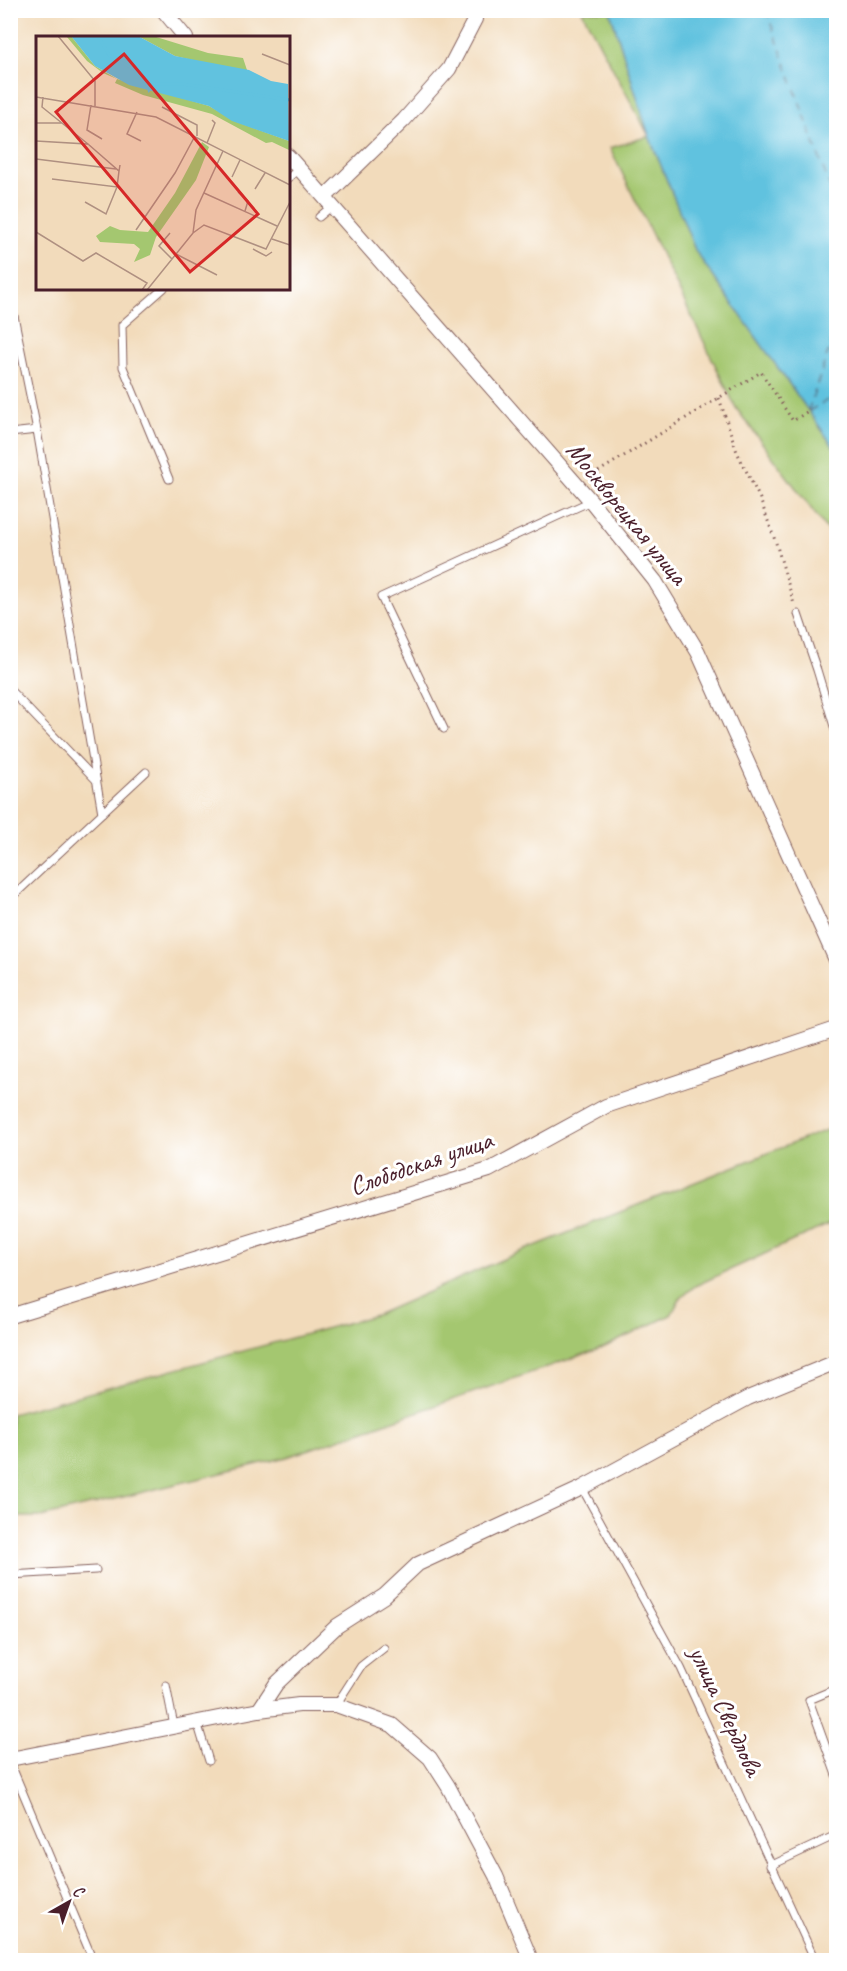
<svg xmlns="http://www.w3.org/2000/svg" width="847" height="1971" viewBox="0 0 847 1971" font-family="Caveat,sans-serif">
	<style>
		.green { fill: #a4c770; stroke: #77734e; stroke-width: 1.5 }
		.water { fill: #61c2df; stroke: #567085; stroke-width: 1.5 }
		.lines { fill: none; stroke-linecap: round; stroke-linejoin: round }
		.ferry { stroke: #52586a; stroke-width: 1.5; stroke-dasharray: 8 6; stroke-linecap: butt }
		.service-casing { stroke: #85615d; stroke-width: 9 }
		.minor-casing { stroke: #85615d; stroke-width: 16 }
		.path { stroke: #85615d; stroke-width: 3; stroke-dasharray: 1.5 4.5; stroke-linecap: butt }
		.service { stroke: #fff; stroke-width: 7 }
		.minor { stroke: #fff; stroke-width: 14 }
		.labels { text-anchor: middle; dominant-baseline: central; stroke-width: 6; stroke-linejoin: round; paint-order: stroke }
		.street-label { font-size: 26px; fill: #4a1f2b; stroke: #fff }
		.inset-river { fill: none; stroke: #61c2df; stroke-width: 3 }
		.inset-road { fill: none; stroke: #af9081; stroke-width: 1.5 }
		.view { fill: #d62828; fill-opacity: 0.15; stroke: #d62828; stroke-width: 3 }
		.inset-edge { fill: none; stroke: #4a1f2b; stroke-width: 3 }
	</style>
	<rect width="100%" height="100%" fill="#fff"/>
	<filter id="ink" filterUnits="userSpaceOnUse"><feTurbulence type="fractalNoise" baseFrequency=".0167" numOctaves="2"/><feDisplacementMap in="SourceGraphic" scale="12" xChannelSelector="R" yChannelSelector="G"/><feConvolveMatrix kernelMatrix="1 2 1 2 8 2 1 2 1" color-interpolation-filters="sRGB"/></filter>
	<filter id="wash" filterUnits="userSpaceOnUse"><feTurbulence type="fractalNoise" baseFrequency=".008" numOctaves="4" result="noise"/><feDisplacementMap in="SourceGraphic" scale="24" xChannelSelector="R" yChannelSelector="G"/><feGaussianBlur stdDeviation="1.35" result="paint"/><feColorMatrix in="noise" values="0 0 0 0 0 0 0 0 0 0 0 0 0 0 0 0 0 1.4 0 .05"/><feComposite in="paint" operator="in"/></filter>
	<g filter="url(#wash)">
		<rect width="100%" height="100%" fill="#f2dbbb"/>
		<!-- green -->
		<g class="green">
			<path d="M582 11H610L649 136 696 252 836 450V542L736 408 610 148 649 136Z"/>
			<path d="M836 1126V1221L695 1286 680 1299 671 1315 605 1347 287 1457 41 1517H11V1414L376 1315 515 1254Z"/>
		</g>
		<!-- water -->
		<path class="water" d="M610 11H836V450L696 252 649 136Z"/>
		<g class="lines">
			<!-- ferry -->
			<g class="ferry">
				<path d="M766 10 836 203"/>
				<path d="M808 411 836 329"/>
				<path d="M809 411 833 397H836"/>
			</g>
		</g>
	</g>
	<g filter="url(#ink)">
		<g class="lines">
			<!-- service casing -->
			<g class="service-casing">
				<g id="service">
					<path d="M288 178 299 169"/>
					<path d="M319 217 332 206"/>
					<path d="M164 288 122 325 123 367 169 479"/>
					<path d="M10 296 37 430 10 433"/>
					<path d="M37 430 102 813 146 772"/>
					<path d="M798 614 817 670 836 733"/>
					<path d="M10 690 96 780"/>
					<path d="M444 729 381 597 591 501"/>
					<path d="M10 899 102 813"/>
					<path d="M582 1488 681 1668 815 1960"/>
					<path d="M10 1575 96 1570"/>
					<path d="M166 1685 174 1726"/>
					<path d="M833 1690 809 1700 836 1775"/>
					<path d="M336 1705 361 1666 384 1648"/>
					<path d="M197 1722 209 1761"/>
					<path d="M10 1762 93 1960"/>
					<path d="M770 1866 836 1835"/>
				</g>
			</g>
			<!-- minor casing -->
			<g class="minor-casing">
				<g id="minor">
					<path d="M163 10 186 38"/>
					<path d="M288 156 591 501 655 581 698 652 836 960"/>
					<path d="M325 197 404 120 449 69 475 19V10"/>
					<path d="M10 1316 489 1170 606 1106 836 1029"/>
					<path d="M259 1710 276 1684 337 1626 384 1596 418 1564 582 1488 748 1398 836 1362"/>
					<path d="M10 1759 259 1710 299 1705H336L392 1725 430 1758 448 1786 496 1876 531 1960"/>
				</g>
			</g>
			<!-- path -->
			<g class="path">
				<path d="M719 398 737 452 760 499 776 543 794 604"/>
				<path d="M588 478 761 372 793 421 808 411"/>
			</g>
			<!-- service -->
			<use href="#service" class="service"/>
			<!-- minor -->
			<use href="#minor" class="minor"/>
		</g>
	</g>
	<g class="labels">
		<!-- street labels -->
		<g class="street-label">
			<text transform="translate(627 513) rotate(51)">Москворецкая улица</text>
			<text transform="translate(421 1163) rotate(-19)">Слободская улица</text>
			<text transform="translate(726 1711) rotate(65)">улица Свердлова</text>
		</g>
	</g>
	<!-- overview -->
	<g transform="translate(36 36)">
		<rect width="254" height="254" fill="#f2dbbb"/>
		<path d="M35 0 59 30 81 43 173 70 201 86 253 105V114L236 106 230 107 176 78 107 59 79 47 81 43 67 37 51 25 31 1ZM102 0H117L172 17 207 22 212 37 139 20ZM166 106 173 111 160 144 120 201 114 219 98 226 104 213 98 208 64 206 60 200 74 190 84 194 112 196 139 157Z" fill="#a4c770"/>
		<path d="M35 0H102L139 20 213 34 235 45 252 48 253 105 196 85 173 70 93 49 59 30Z" fill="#61c2df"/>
		<path class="inset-river" d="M62 0 73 19 107 39 113 54 118 48H147L254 64"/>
		<path class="inset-road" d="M22 0 59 45V70M226 18 254 29M0 61 120 81 254 149M55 69 51 94 66 103M126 71 161 89V100M101 76 91 98 105 105M0 87H26M0 105 52 108 6 71 7 61M171 107 179 87 176 84M52 108 83 135 84 129M0 123 80 133M196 141 204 124M16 143 81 151 83 135M219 153 229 137M202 156 212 165 209 175M168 157 241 190M49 166 70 178 81 151M100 194 139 137 159 100M0 196 47 225 60 217 111 247 106 254M134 197 123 210 136 223M157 197 160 174 187 115M236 203 254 209M217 213 230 220 236 216M140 218 181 239M111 254 157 197 168 189 230 213 254 166"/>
		<path class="view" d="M88 18 222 178 154 236 20 76Z"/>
		<rect width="254" height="254" class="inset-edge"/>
	</g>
	<!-- margin -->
	<rect width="847" height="1971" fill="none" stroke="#fff" stroke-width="36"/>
	<!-- north arrow -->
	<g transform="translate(69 1902) rotate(40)" stroke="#ffffff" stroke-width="4.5" paint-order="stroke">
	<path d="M0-4.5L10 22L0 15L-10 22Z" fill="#4a1f2b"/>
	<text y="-9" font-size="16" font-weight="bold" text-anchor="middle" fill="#4a1f2b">С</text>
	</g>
</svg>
